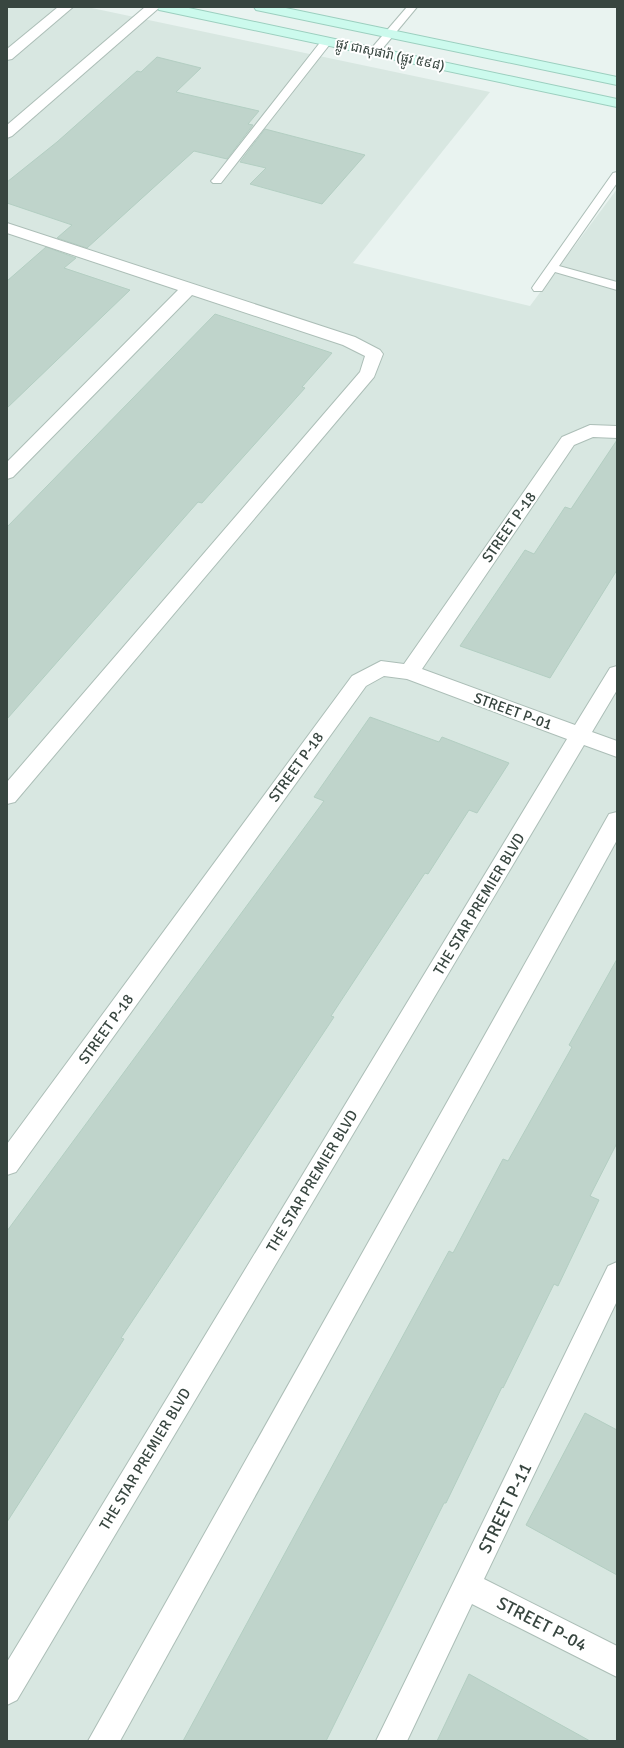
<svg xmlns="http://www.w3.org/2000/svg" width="624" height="1748" viewBox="0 0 624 1748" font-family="Signika,'Noto Sans Khmer',sans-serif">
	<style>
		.residential { fill: #d8e7e1 }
		.building { fill: #bfd4cb; stroke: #b3cec2 }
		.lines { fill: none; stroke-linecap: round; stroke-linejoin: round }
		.service-casing { stroke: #acbeb7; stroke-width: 2 }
		.minor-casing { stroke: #acbeb7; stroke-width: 2 }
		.secondary-casing { stroke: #9ccfbf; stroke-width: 2 }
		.service { fill: #fff; fill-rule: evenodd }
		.minor { fill: #fff; fill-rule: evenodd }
		.secondary { fill: #ccfaed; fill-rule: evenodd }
		.labels { text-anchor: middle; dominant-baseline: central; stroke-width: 4; stroke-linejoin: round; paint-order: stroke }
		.far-street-label { font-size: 13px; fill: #384640; stroke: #fff }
		.street-label { font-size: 15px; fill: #384640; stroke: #fff }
		.near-street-label { font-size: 18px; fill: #384640; stroke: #fff }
	</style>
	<rect width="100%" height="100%" fill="#e9f3f0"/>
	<!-- residential -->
	<path class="residential" d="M7 7H87L490 92 353 263 530 306 617 189V1741H7Z"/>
	<!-- building -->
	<g class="building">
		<path d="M157 57 201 68 176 92 259 111 248 124 253 125 227 159 194 151 87 248 57 238 72 225 7 203V182L57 142 137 71 141 72Z"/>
		<path d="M265 129 365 155 322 204 250 184 266 168 240 162Z"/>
		<path d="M46 247 76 258 64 268 130 290 7 408V281Z"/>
		<path d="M215 314 332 353 302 387 305 388 202 503 198 502 7 719V527Z"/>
		<path d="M617 440V570L550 678 460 646 525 550 534 554 565 507 571 509Z"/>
		<path d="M370 717 439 742 442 737 509 763 477 813 469 810 428 874 425 873 331 1016 334 1017 121 1338 124 1339 7 1522V1231L324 801 314 797Z"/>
		<path d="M617 959V1143L590 1196 599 1200 558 1286 554 1284 503 1388 502 1387 446 1503H444L326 1741H183L449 1251 453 1253 503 1159 508 1161 572 1047 569 1045Z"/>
		<path d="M585 1413 617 1430V1575L526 1525Z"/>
		<path d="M469 1674 590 1741H437Z"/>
	</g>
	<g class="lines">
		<!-- service casing -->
		<g class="service-casing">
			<g id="service">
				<path d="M407 7H417L378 54H370L369 52 370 50Z"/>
				<path d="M326 39 331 42 330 44 221 183H213L211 181 213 179 322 40Z"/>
				<path d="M617 172V183L559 266 617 282V290L555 272 542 291H534L532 288 534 285 613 173Z"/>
			</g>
		</g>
		<!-- minor casing -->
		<g class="minor-casing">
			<g id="minor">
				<path d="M58 7H73L12 59 7 60V49Z"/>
				<path d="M145 7H160L12 136 7 138V125Z"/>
				<path d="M7 223 355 337 380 350 383 354 374 377 15 802 7 804V782L360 372 365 356 343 345 192 295 13 477 7 479V462L178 290 7 233Z"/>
				<path d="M590 425 617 426V438L593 437 574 445 422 669 575 725 610 668 617 666V690L592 732 617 741V757L584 745 17 1700 7 1705V1662L567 739 407 679 384 676 366 686 16 1172 7 1175V1144L352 676 381 661 404 664 562 437Z"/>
				<path d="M617 812V840L120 1741H88L609 814Z"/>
				<path d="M617 1262V1301L484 1579 617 1646V1677L472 1604 407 1741H376L608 1266Z"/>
			</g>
		</g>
		<!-- secondary casing -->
		<g class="secondary-casing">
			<g id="secondary">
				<path d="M157 7H184L617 99V107L164 11 159 10Z"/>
				<path d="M254 7H281L617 77V85L261 11 256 10Z"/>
			</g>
		</g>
		<!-- service -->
		<use href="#service" class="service"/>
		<!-- minor -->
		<use href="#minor" class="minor"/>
		<!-- secondary -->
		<use href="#secondary" class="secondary"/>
	</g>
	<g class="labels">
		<!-- far-street labels -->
		<g class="far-street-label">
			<text transform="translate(390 55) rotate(12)">ផ្លូវ ជាសុផារ៉ា (ផ្លូវ ៥៩៨)</text>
		</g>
		<!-- street labels -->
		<g class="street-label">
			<text transform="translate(509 527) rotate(-55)">STREET P-18</text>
			<text transform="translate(513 711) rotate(20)">STREET P-01</text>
			<text transform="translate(296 767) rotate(-54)">STREET P-18</text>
			<text transform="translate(479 904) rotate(-59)">THE STAR PREMIER BLVD</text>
			<text transform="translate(106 1029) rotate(-54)">STREET P-18</text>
			<text transform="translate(312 1181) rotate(-59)">THE STAR PREMIER BLVD</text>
			<text transform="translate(145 1459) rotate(-59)">THE STAR PREMIER BLVD</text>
		</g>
		<!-- near-street labels -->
		<g class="near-street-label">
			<text transform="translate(505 1508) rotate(-64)">STREET P-11</text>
			<text transform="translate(542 1624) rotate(27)">STREET P-04</text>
		</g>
	</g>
	<!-- border -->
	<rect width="624" height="1748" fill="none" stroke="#384640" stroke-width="16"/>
</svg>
